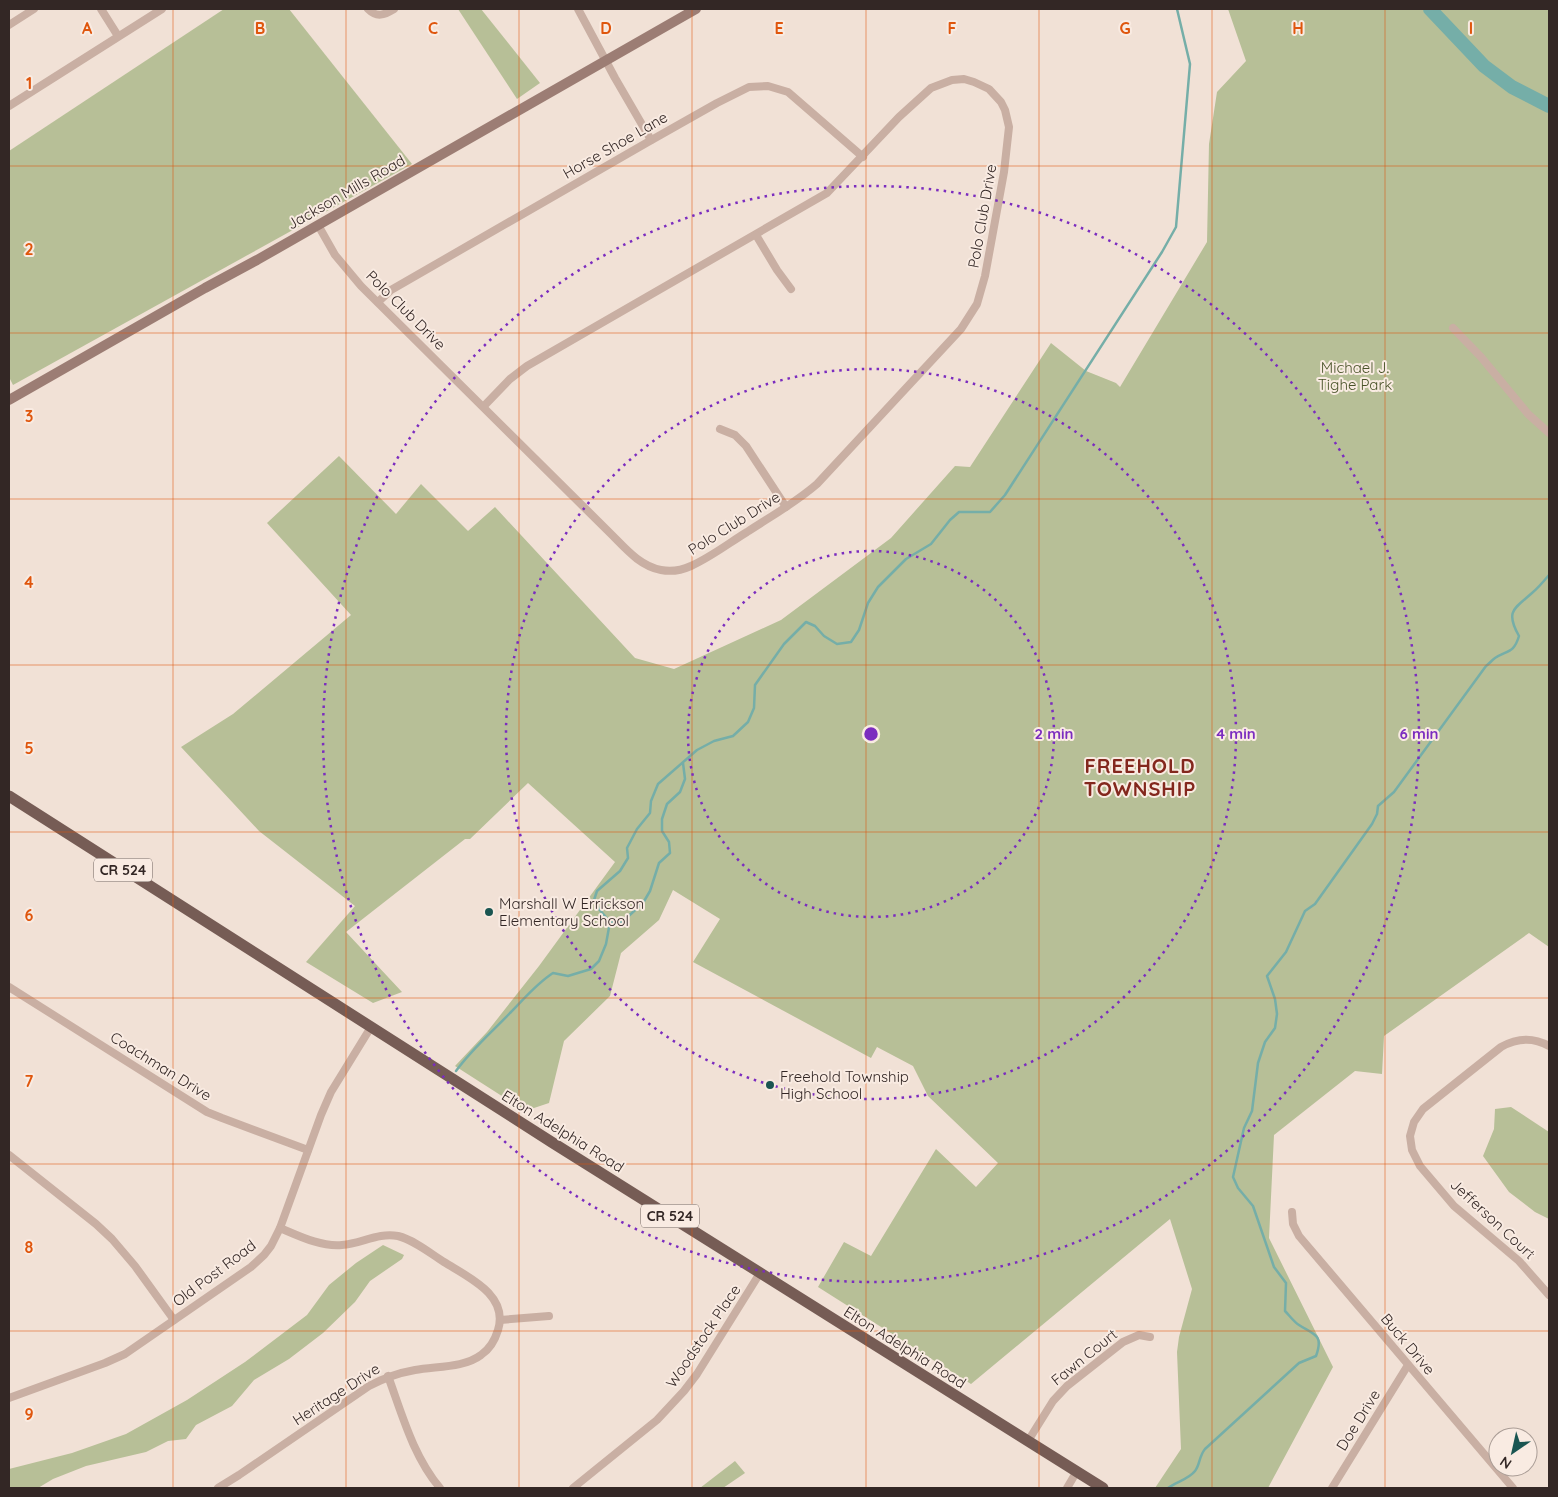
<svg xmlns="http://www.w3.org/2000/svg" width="1558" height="1497" viewBox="0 0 1558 1497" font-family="Quicksand,sans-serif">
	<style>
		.green { fill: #b7bf97 }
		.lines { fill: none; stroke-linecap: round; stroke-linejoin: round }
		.stream { stroke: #75aea8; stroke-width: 2.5 }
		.river { stroke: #75aea8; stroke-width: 14 }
		.minor { stroke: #c9afa3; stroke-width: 8 }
		.secondary { stroke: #9c7d74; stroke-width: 10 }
		.primary { stroke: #765c55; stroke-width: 11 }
		.grid { fill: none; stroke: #df560d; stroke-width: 1; stroke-opacity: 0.55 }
		.ring { fill: none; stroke: #7b2cbf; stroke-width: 2.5; stroke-dasharray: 2.5 5 }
		.poi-dot { fill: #1a5551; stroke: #f9ebe2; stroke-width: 2 }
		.labels { text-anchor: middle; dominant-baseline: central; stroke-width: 4; stroke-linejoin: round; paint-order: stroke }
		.shield { fill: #f9ebe2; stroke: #6e625e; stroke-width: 1 }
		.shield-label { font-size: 14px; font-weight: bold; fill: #332725 }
		.street-label { font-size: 15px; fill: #332725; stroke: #f9ebe2 }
		.park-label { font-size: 15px; fill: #485228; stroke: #f9ebe2 }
		.poi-label { font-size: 15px; fill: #332725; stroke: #f9ebe2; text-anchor: start }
		.district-label { font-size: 20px; font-weight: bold; letter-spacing: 1px; fill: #83271d; stroke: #f9ebe2 }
		.grid-label { font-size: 16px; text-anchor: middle; font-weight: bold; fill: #df560d; stroke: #f9ebe2; stroke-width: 4; stroke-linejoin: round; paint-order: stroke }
		.centre { fill: #7b2cbf; stroke: #f9ebe2; stroke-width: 2.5 }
		.ring-label { font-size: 15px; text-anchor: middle; font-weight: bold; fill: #7b2cbf; stroke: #f9ebe2; stroke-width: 4; stroke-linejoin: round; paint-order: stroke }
	</style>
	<rect width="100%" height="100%" fill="#f1e1d6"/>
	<!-- green -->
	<g class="green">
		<path d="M224 9H289L412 164 13 385 9 377V151Z"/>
		<path d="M458 9H481L540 83 517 99Z"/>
		<path d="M1228 9H1549V947L1529 933 1384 1036 1382 1074 1355 1071 1274 1135 1269 1238 1333 1367 1268 1488H1155L1181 1449 1177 1352 1179 1337 1192 1289 1170 1219 971 1384 818 1287 844 1242 871 1256 936 1149 976 1187 998 1163 928 1096 913 1066 877 1047 871 1058 693 962 720 919 673 890 659 920 621 953 610 996 564 1041 549 1103 525 1111 455 1066 487 1032 539 966 615 862 528 783 470 839H465L346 932 402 992 373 1003 306 962 355 906 259 831 181 747 233 714 351 615 267 523 339 456 396 514 421 484 468 531 495 507 635 658 674 669 781 620 891 538 955 466 970 467 1051 343 1086 371 1116 383 1120 387 1207 242 1209 144 1217 92 1246 61Z"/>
		<path d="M1511 1107 1549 1132V1219L1535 1212 1509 1192 1483 1156 1494 1129 1495 1109Z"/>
		<path d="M383 1245 404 1255 402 1259 370 1281 355 1302 323 1333 289 1359 254 1380 232 1406 196 1425 186 1439 168 1441 146 1452 86 1466 53 1479 38 1488H9V1469L72 1453 126 1434 187 1400 245 1362 307 1315 329 1285 356 1263Z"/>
		<path d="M735 1461 745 1473 723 1488H700Z"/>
	</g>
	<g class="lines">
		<!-- stream -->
		<g class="stream">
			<path d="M683 763 685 779 680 792 667 804 662 819V831L669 842 670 853 659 863 650 891 643 903 622 922H610L599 909 594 900 597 891 620 871 628 858 627 848 637 829 650 813 651 801 658 784 697 750 714 741 733 736 748 722 754 708 755 685 784 644 806 622 815 626 824 636 837 644 851 642 859 630 868 603 878 587 906 559 931 544 950 520 959 512H990L1005 495 1162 252 1176 227 1190 64 1177 9"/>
			<path d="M456 1071C472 1049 492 1032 510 1013 524 999 536 984 553 973L568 976 591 969 599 961 606 944 610 922"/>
			<path d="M1168 1488C1176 1482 1189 1479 1195 1471 1200 1465 1199 1456 1205 1449L1299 1363 1316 1356C1324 1334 1314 1335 1299 1325 1294 1322 1289 1315 1285 1311L1286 1283 1274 1267 1253 1206 1238 1188 1233 1177 1244 1128 1252 1111 1258 1063 1265 1042 1275 1028 1277 1014 1275 999 1267 976 1286 952 1305 911 1315 904 1372 824 1377 814 1378 806 1394 792 1486 666C1489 664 1492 660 1495 658 1508 650 1514 653 1519 636 1505 611 1514 609 1532 593 1538 588 1544 581 1549 575"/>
		</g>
		<!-- river -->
		<path class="river" d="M1430 9 1484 66 1512 87 1549 106"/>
		<!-- minor -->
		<g class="minor">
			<path d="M101 9 118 36"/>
			<path d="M368 9C377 18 384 15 394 9"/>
			<path d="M578 9 615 78 651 140"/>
			<path d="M9 25 34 9"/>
			<path d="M9 106 162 9"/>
			<path d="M318 225 335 255 361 286 612 535C626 549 640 566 661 570 671 572 682 570 691 566 711 557 729 543 747 532 770 517 795 503 817 484L961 329 977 304 985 276 1004 172 1009 127 1005 110 1001 102 989 89 974 82 964 79 952 80 931 88 899 117 827 193 527 366 510 379 484 406"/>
			<path d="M756 235 777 270 791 289"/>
			<path d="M378 302 391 290 648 142 717 103 749 87 768 86 788 92 863 157"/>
			<path d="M1453 328 1481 357 1528 414 1549 433"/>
			<path d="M720 429 735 435 746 446 786 507"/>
			<path d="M9 987 207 1112 222 1118 308 1150"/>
			<path d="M1549 1046C1533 1037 1517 1038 1501 1047L1423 1109 1414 1122 1410 1136 1412 1150 1420 1166 1454 1206 1519 1261 1549 1295"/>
			<path d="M9 1155 96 1224 112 1239 135 1266 174 1320"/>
			<path d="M1292 1212 1293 1224 1299 1236 1513 1488"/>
			<path d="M500 1320 549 1316"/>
			<path d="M388 1376C402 1414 413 1456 440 1488"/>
			<path d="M9 1398 105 1363 125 1354 251 1267 264 1255 271 1246 280 1228 321 1115 331 1092 371 1027"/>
			<path d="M1028 1441 1053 1401 1067 1386 1123 1342 1139 1335 1150 1337"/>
			<path d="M218 1488 239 1475 369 1386C384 1378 398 1373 415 1370 436 1366 464 1368 481 1355 490 1349 495 1340 498 1330 509 1295 468 1277 444 1262 430 1253 414 1240 398 1236 378 1232 361 1244 342 1245 321 1247 299 1236 280 1228"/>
			<path d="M573 1488 657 1420 684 1391 697 1374 760 1273"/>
			<path d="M1067 1488 1077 1471"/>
			<path d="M1332 1488 1408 1365"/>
		</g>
		<!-- secondary -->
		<path class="secondary" d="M9 400 205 288 257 260 696 9"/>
		<!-- primary -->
		<path class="primary" d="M9 796 553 1143 1103 1488"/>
	</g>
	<!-- grid -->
	<path class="grid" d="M173 9V1488M346 9V1488M519 9V1488M692 9V1488M866 9V1488M1039 9V1488M1212 9V1488M1385 9V1488M9 166H1549M9 333H1549M9 499H1549M9 665H1549M9 832H1549M9 998H1549M9 1164H1549M9 1331H1549"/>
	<!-- distance rings -->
	<g class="ring">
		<circle cx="871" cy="734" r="183"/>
		<circle cx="871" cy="734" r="365"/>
		<circle cx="871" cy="734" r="548"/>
	</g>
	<!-- markers -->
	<g class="poi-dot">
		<circle cx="489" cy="912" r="5"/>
		<circle cx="770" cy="1085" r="5"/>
	</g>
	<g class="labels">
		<!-- shield labels -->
		<g class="shield">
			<rect x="94" y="858.5" width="58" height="23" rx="4"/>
			<rect x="641" y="1204.5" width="58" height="23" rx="4"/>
		</g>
		<g class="shield-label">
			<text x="123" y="870">CR 524</text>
			<text x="670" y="1216">CR 524</text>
		</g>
		<!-- street labels -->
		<g class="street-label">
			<text transform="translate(615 145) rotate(-30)">Horse Shoe Lane</text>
			<text transform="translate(346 192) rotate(-30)">Jackson Mills Road</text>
			<text transform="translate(982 216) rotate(-80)">Polo Club Drive</text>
			<text transform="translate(406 310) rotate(45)">Polo Club Drive</text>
			<text transform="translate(734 523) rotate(-32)">Polo Club Drive</text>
			<text transform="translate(161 1066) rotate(32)">Coachman Drive</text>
			<text transform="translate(563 1131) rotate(32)">Elton Adelphia Road</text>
			<text transform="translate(1493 1219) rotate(43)">Jefferson Court</text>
			<text transform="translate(214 1273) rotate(-37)">Old Post Road</text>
			<text transform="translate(703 1336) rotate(-56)">Woodstock Place</text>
			<text transform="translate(1408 1344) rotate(50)">Buck Drive</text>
			<text transform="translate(905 1347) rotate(32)">Elton Adelphia Road</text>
			<text transform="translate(1084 1357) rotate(-39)">Fawn Court</text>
			<text transform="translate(336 1394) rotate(-33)">Heritage Drive</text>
			<text transform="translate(1358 1420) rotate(-58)">Doe Drive</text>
		</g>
		<!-- park labels -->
		<g class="park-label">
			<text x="1355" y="367">Michael J.<tspan x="1355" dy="17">Tighe Park</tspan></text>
		</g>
		<!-- poi labels -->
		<g class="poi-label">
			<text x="499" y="903">Marshall W Errickson<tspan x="499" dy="17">Elementary School</tspan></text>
			<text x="780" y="1076">Freehold Township<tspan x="780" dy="17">High School</tspan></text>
		</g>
		<!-- district labels -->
		<g class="district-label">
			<text x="1140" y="765">FREEHOLD<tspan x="1140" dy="23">TOWNSHIP</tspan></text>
		</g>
	</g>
	<g class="grid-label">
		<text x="87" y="34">A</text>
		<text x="260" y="34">B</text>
		<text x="433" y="34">C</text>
		<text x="606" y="34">D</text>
		<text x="779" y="34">E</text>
		<text x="952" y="34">F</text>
		<text x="1125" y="34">G</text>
		<text x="1298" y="34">H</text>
		<text x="1471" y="34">I</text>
		<text x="29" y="89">1</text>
		<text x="29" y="255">2</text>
		<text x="29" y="422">3</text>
		<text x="29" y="588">4</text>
		<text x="29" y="754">5</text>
		<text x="29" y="921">6</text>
		<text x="29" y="1087">7</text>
		<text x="29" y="1253">8</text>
		<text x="29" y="1420">9</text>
	</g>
	<circle cx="871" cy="734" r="8" class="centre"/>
	<g class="ring-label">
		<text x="1054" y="739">2 min</text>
		<text x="1236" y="739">4 min</text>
		<text x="1419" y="739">6 min</text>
	</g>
	<!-- border -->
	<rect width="1558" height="1497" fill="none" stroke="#332725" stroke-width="20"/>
	<!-- north arrow -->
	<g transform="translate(1513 1452) rotate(214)"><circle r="24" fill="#f9ebe2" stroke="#aa9d96"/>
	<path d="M0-4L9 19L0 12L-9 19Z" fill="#1a5551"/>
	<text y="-8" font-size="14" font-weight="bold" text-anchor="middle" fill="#332725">N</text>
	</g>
</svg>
